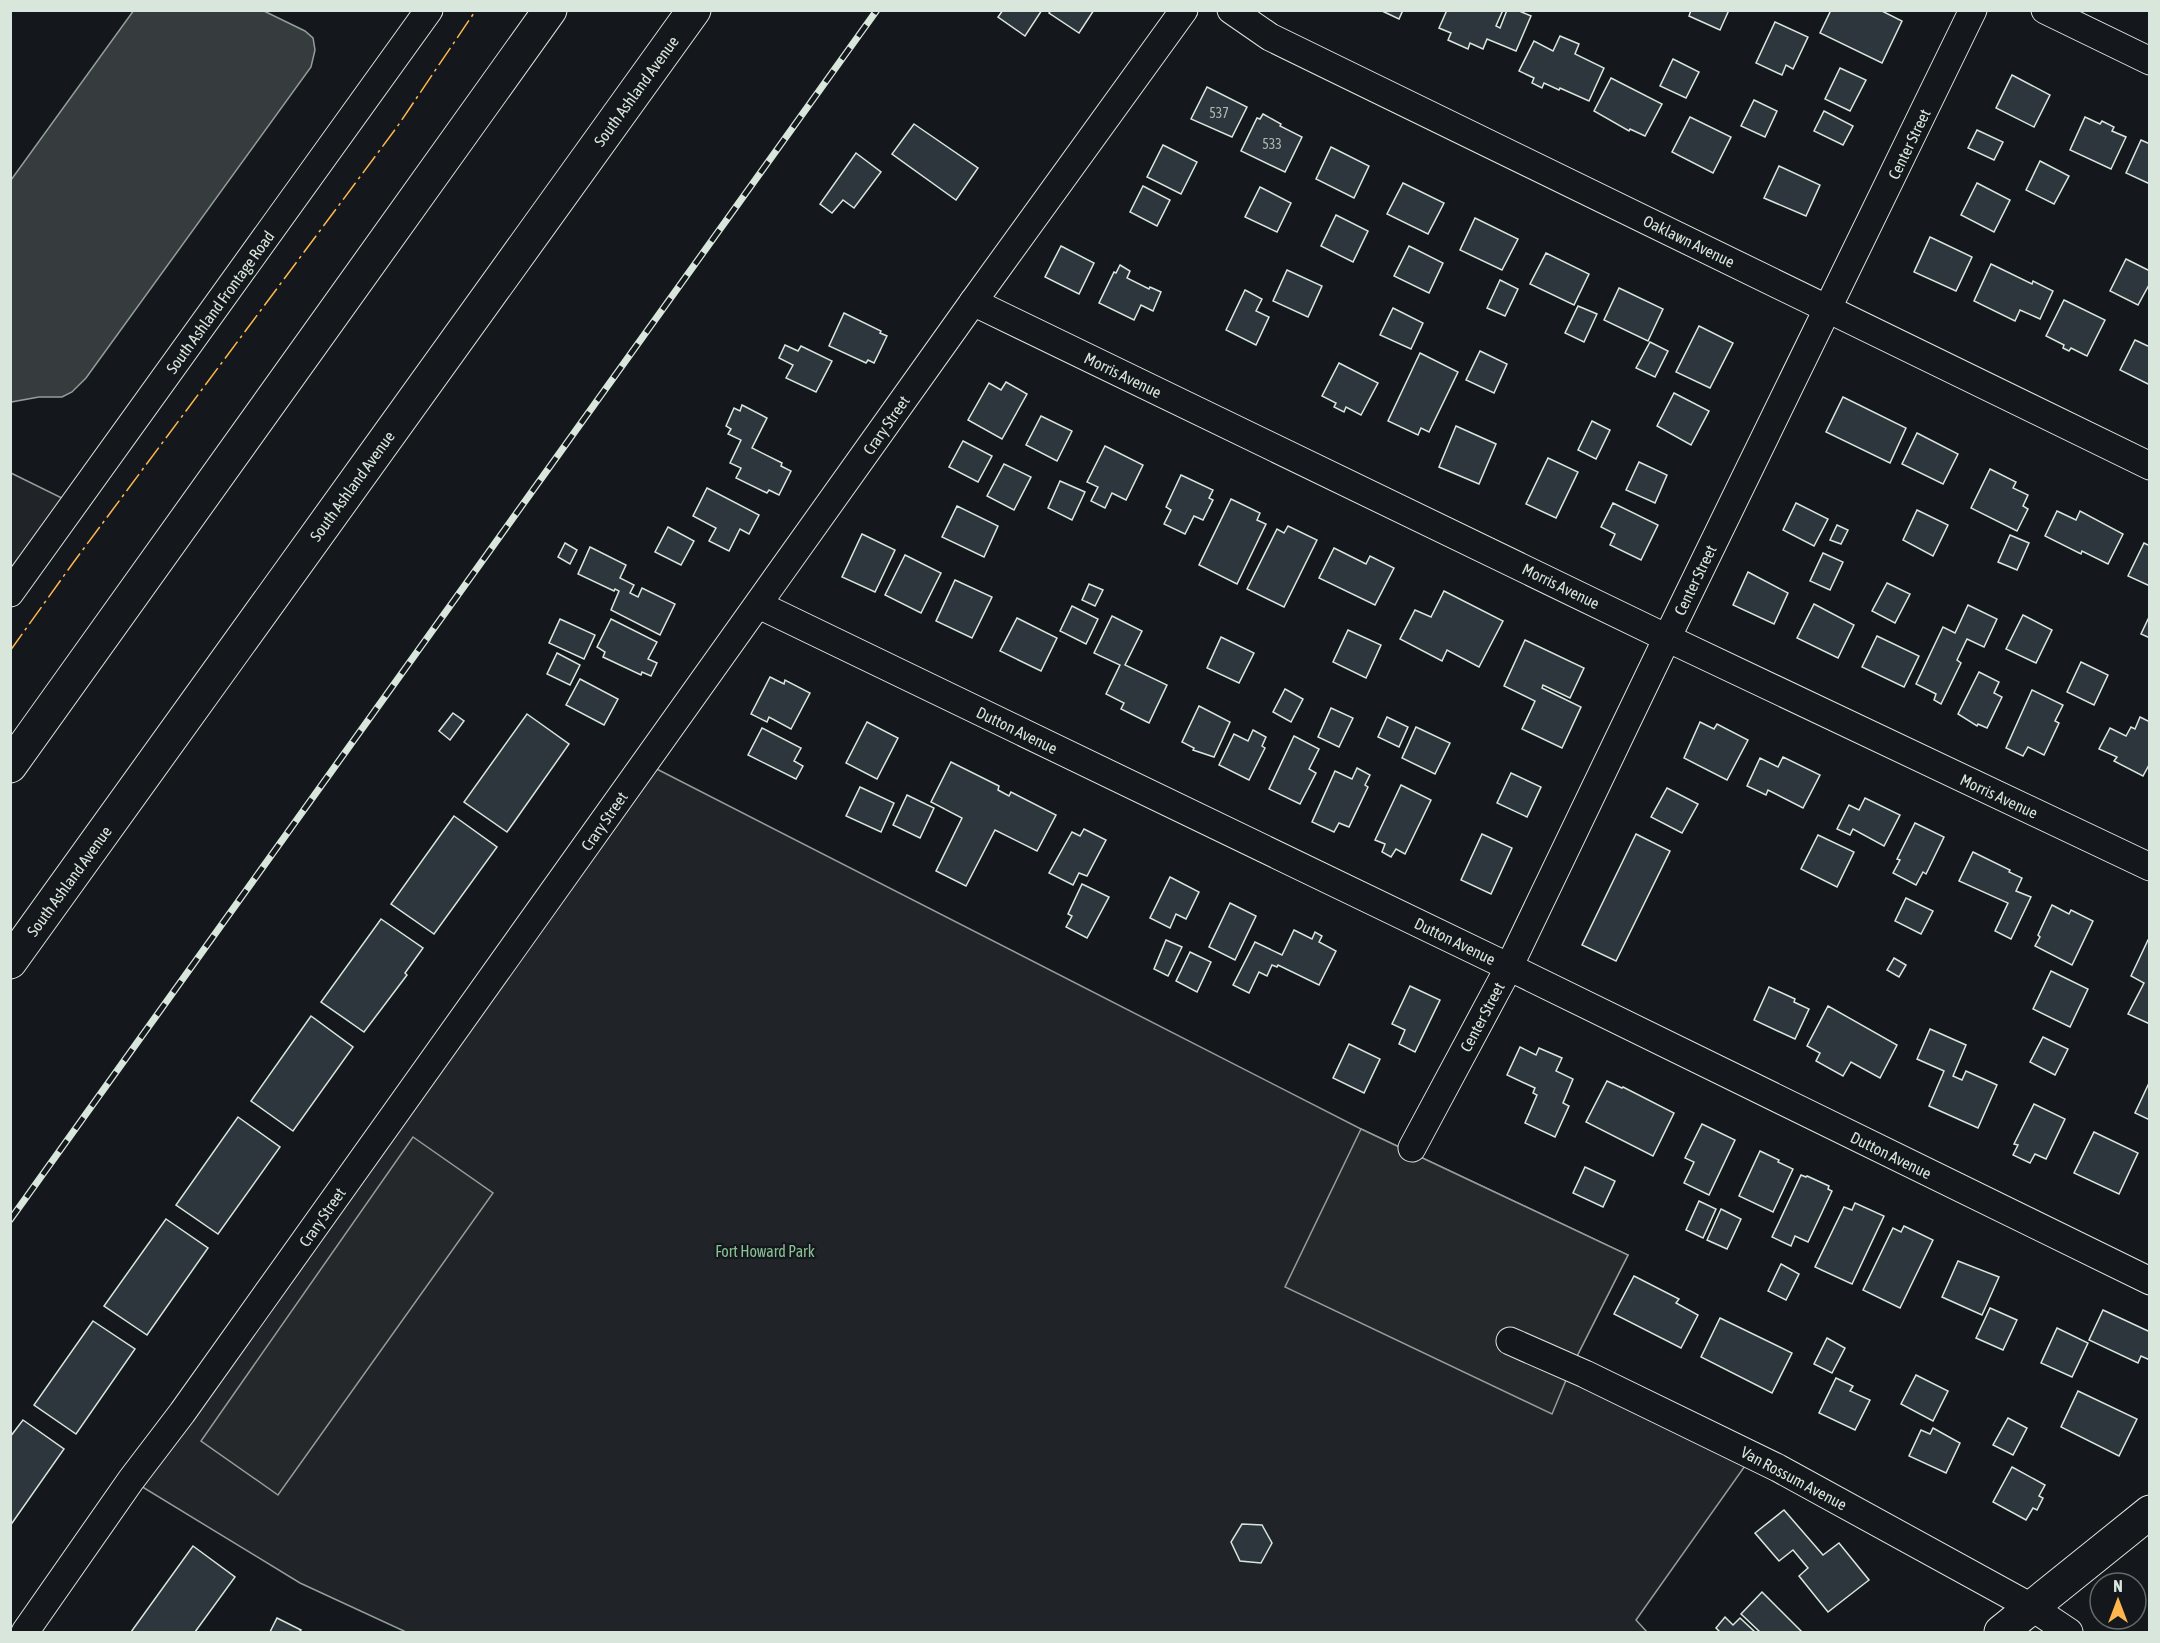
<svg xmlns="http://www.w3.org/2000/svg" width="2160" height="1643" viewBox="0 0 2160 1643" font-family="'Asap Condensed',sans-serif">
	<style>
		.green { fill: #202428; stroke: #939e99; stroke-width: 1.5 }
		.parking { fill: #24282b; stroke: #939e99; stroke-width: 1.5 }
		.water { fill: #363b3e; stroke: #939e99; stroke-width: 1.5 }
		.building { fill: #2c363c; stroke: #d8e6dc; stroke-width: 1.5 }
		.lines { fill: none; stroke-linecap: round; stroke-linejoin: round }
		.minor-casing { stroke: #d8e6dc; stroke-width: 29 }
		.tertiary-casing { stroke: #d8e6dc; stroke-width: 35 }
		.secondary-casing { stroke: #d8e6dc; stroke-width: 35 }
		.minor { stroke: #14181c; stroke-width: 27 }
		.tertiary { stroke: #14181c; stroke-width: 33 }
		.secondary { stroke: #14181c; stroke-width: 33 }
		.rail-casing { stroke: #d8e6dc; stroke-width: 7 }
		.rail { stroke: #14181c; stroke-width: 4.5; stroke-dasharray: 14; stroke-linecap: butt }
		.power { stroke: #ffb74d; stroke-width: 1.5; stroke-dasharray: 21 4.5 3 4.5; stroke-linecap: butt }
		.labels { text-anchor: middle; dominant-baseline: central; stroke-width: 4.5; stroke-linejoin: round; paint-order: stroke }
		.number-label { font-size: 14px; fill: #adbab4 }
		.street-label { font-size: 16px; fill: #d8e6dc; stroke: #14181c }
		.park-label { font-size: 16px; fill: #8ac095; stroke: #14181c }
	</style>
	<rect width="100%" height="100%" fill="#14181c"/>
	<!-- green -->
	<g class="green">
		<path d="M11 473 74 504 11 593Z"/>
		<path d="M645 763 1361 1129 1628 1255 1571 1368 1752 1456 1636 1620 1647 1632H406L300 1583 131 1480Z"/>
	</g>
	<!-- parking -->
	<g class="parking">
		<path d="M1361 1129 1628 1255 1571 1368 1552 1414 1285 1287Z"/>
		<path d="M413 1137 493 1193 278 1495 201 1441Z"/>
	</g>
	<!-- water -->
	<path class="water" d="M134 10 264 11 305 31 313 38 315 50 311 67 86 378 72 392 62 397H39L11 402V180Z"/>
	<!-- building -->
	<g class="building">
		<path d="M1003 10H1042L1025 36 998 17Z"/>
		<path d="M1051 10H1094L1079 33 1049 13Z"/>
		<path d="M1380 10H1403L1399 19Z"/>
		<path d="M1447 10H1503L1496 26 1500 28 1507 10H1517L1531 16 1516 51 1487 39 1483 49 1470 43 1468 49 1448 40 1451 33 1439 28Z"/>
		<path d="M1691 10H1729L1720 30 1689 16Z"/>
		<path d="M1831 10H1880L1902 21 1882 63 1820 33Z"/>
		<path d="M1775 22 1808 37 1793 69 1786 65 1782 75 1756 63Z"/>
		<path d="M1560 36 1579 44 1575 54 1604 68 1589 101 1560 88 1559 90 1544 83 1542 88 1532 83 1534 78 1519 71 1534 41 1553 51Z"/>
		<path d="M1673 59 1699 72 1686 98 1660 86Z"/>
		<path d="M1840 68 1866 80 1850 111 1825 99Z"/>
		<path d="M2012 75 2050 95 2034 127 1996 108Z"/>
		<path d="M1611 78 1662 104 1645 136 1630 129 1629 131 1594 111Z"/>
		<path d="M1207 87 1247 107 1232 137 1191 119Z"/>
		<path d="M1754 100 1777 111 1765 137 1741 126Z"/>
		<path d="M1824 111 1853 126 1843 145 1814 131Z"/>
		<path d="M1263 114 1281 124 1280 126 1302 137 1285 172 1241 151 1257 118 1260 119Z"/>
		<path d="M1690 117 1731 137 1713 173 1672 152Z"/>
		<path d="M2085 117 2100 124 2102 121 2114 127 2112 131 2126 137 2111 169 2070 150Z"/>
		<path d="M914 124 978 168 956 200 892 154Z"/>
		<path d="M1977 130 2003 142 1994 160 1968 148Z"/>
		<path d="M2141 140 2150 144V184L2126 173Z"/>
		<path d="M1163 145 1197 162 1181 194 1147 177Z"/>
		<path d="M1331 147 1369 166 1354 198 1316 179Z"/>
		<path d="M856 153 881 172 854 208 843 200 832 213 820 204Z"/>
		<path d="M2040 161 2069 176 2054 204 2026 190Z"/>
		<path d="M1779 166 1820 185 1806 216 1764 198Z"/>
		<path d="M1403 183 1444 203 1428 234 1387 214Z"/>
		<path d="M1977 183 2010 200 1994 232 1961 215Z"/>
		<path d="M1143 186 1170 200 1157 226 1130 212Z"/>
		<path d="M1260 187 1291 203 1277 232 1245 217Z"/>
		<path d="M1336 215 1368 231 1353 262 1321 246Z"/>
		<path d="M1475 218 1518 239 1502 270 1460 250Z"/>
		<path d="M1930 237 1972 257 1956 291 1914 272Z"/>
		<path d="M1061 246 1094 263 1079 294 1045 277Z"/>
		<path d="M1409 246 1443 263 1429 293 1394 276Z"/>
		<path d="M1546 253 1589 274 1574 305 1530 284Z"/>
		<path d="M2126 259 2150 271V283L2138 305 2110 291Z"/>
		<path d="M1991 264 2032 284 2033 281 2053 291 2040 319 2020 310 2015 321 1974 301Z"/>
		<path d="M1120 265 1130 271 1127 278 1149 289 1150 287 1161 292 1153 311 1141 305 1134 320 1099 303 1114 272 1116 273Z"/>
		<path d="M1287 270 1322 286 1308 317 1273 301Z"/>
		<path d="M1500 280 1518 289 1505 316 1487 308Z"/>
		<path d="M1619 288 1663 309 1648 341 1604 320Z"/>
		<path d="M1245 290 1262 299 1256 311 1269 317 1256 345 1226 330Z"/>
		<path d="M2064 300 2105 320 2087 356 2071 348 2069 351 2063 348 2064 345 2046 336Z"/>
		<path d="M1578 306 1597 314 1584 342 1565 333Z"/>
		<path d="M1393 308 1423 323 1411 349 1380 335Z"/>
		<path d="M844 313 881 331 880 333 887 336 874 363 868 360 866 363 829 346Z"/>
		<path d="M1699 326 1733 343 1710 388 1676 372Z"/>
		<path d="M2135 340 2150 347V385L2120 370Z"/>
		<path d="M1650 342 1668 351 1655 377 1636 368Z"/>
		<path d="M785 345 798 351 801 346 832 361 816 392 786 378 793 365 779 358Z"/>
		<path d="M1480 351 1507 364 1494 393 1466 380Z"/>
		<path d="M1420 353 1458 372 1429 432 1421 428 1418 435 1388 421Z"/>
		<path d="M1339 363 1378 383 1361 415 1346 407 1344 412 1334 407 1336 403 1322 396Z"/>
		<path d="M1006 382 1027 394 1002 439 968 420 989 383 1001 390Z"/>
		<path d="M1674 393 1709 411 1691 445 1657 426Z"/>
		<path d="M1843 397 1906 428 1890 463 1826 432Z"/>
		<path d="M742 405 767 418 752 448 782 463 781 466 791 471 779 495 769 490 767 493 736 478 741 468 730 463 741 440 728 434 731 429 726 426 734 408 740 411Z"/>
		<path d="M1041 416 1072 431 1057 461 1026 445Z"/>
		<path d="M1592 421 1610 430 1596 459 1578 450Z"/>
		<path d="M1456 426 1496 444 1479 484 1439 467Z"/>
		<path d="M1917 433 1958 454 1943 484 1902 464Z"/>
		<path d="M963 441 992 456 978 482 949 467Z"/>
		<path d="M1105 446 1143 465 1126 500 1112 493 1105 508 1091 501 1098 487 1087 482Z"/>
		<path d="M1548 458 1578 472 1556 518 1526 504Z"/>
		<path d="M1639 462 1667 475 1655 503 1626 490Z"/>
		<path d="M1004 464 1031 477 1014 510 987 496Z"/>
		<path d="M1990 469 2016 482 2013 488 2028 495 2023 506 2028 509 2017 531 1971 508Z"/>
		<path d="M1181 475 1213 490 1209 498 1213 500 1203 520 1194 516 1185 534 1164 524 1171 510 1166 507Z"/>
		<path d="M1060 481 1085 492 1072 520 1048 508Z"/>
		<path d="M707 488 759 515 749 534 740 529 729 551 709 541 716 528 693 516Z"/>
		<path d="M1231 499 1260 513 1257 520 1266 524 1237 584 1199 565Z"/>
		<path d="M1613 503 1658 525 1641 560 1610 545 1615 534 1601 527Z"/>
		<path d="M1796 503 1828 519 1814 546 1783 530Z"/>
		<path d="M957 506 998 526 984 557 942 537Z"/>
		<path d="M1917 510 1948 525 1933 556 1903 540Z"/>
		<path d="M2057 511 2076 520 2080 511 2123 534 2108 564 2082 551 2081 554 2045 536Z"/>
		<path d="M1837 525 1848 530 1841 544 1830 540Z"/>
		<path d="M1288 526 1317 540 1284 607 1247 589 1277 529 1284 533Z"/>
		<path d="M668 527 694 541 681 565 655 552Z"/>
		<path d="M862 534 895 550 875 592 842 577Z"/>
		<path d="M2010 535 2029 543 2017 570 1998 562Z"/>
		<path d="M565 543 577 550 570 564 558 557Z"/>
		<path d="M2144 543 2150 546V586L2128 576Z"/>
		<path d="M590 547 626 565 620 578 634 585 630 593 638 597 642 588 675 604 660 635 611 610 619 591 615 589 614 591 578 574Z"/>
		<path d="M1334 548 1366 564 1370 556 1394 568 1375 605 1319 578Z"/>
		<path d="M1823 553 1843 562 1830 590 1810 581Z"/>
		<path d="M905 555 941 573 921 613 885 595Z"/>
		<path d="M1748 572 1788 593 1774 624 1733 605Z"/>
		<path d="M955 580 992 597 972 638 936 621Z"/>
		<path d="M1887 583 1910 594 1895 623 1872 611Z"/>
		<path d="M1089 584 1103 590 1095 606 1082 600Z"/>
		<path d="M1444 591 1503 621 1479 667 1447 650 1442 661 1400 639 1415 610 1431 617Z"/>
		<path d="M1814 604 1854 625 1838 658 1797 638Z"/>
		<path d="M1968 605 1997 619 1984 647 1967 639 1957 660 1961 663 1941 704 1934 700 1936 694 1916 684 1943 627 1955 633Z"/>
		<path d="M1072 606 1098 619 1086 644 1060 631Z"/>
		<path d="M2023 615 2052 630 2036 663 2006 649Z"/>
		<path d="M2150 615V638L2141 634Z"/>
		<path d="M1112 616 1142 631 1125 665 1167 685 1149 723 1121 709 1124 703 1106 694 1120 665 1094 653Z"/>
		<path d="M1017 618 1057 638 1041 671 1000 651Z"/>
		<path d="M560 619 595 635 584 659 549 643Z"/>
		<path d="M611 619 657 642 648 659 657 663 651 676 642 672 641 675 603 657 605 652 597 647Z"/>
		<path d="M1348 630 1381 645 1366 678 1333 662Z"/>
		<path d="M1877 636 1919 656 1904 687 1862 667Z"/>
		<path d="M1221 637 1254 653 1239 683 1207 668Z"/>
		<path d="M1525 640 1584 668 1570 698 1543 685 1542 688 1581 707 1562 748 1522 729 1535 701 1504 686Z"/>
		<path d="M557 653 580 665 570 685 547 674Z"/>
		<path d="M2081 662 2108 675 2094 705 2067 692Z"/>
		<path d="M1979 672 1999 682 1994 693 2002 697 1987 728 1978 724 1977 726 1958 714Z"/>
		<path d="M770 677 784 684 785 680 810 693 791 729 769 717 767 722 751 714Z"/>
		<path d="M580 679 618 699 604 725 566 705Z"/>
		<path d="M1285 689 1303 699 1291 722 1273 712Z"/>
		<path d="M2032 690 2063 705 2055 721 2059 723 2044 755 2028 747 2023 756 2006 748Z"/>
		<path d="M1199 706 1230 722 1214 757 1193 750 1194 748 1182 742Z"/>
		<path d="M1331 708 1353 718 1339 747 1318 737Z"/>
		<path d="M453 713 464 721 450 740 439 731Z"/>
		<path d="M527 714 569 744 507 832 464 802Z"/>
		<path d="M1387 717 1408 727 1399 747 1378 737Z"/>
		<path d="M2140 717 2150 722V763L2143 776 2114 761 2117 757 2099 749 2110 728 2126 736 2131 727 2135 729Z"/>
		<path d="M867 722 898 738 877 779 846 763Z"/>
		<path d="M1700 722 1714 729 1717 724 1748 740 1727 780 1684 758Z"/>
		<path d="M1416 727 1450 743 1435 774 1402 758Z"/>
		<path d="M762 728 801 748 794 761 803 766 796 779 748 755Z"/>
		<path d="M1253 730 1266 737 1262 746 1265 748 1249 780 1219 765 1234 734 1248 741Z"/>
		<path d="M1294 736 1319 749 1309 769 1316 773 1300 804 1269 789Z"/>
		<path d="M1783 757 1820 775 1803 808 1768 790 1766 795 1747 786 1760 758 1778 767Z"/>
		<path d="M951 762 999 786 998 790 1009 796 1011 792 1056 815 1037 851 995 830 966 886 936 871 962 818 931 802Z"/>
		<path d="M1357 768 1370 775 1365 785 1368 787 1349 827 1339 823 1334 832 1312 822 1335 771 1352 779Z"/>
		<path d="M1511 773 1541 787 1527 817 1497 803Z"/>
		<path d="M1401 785 1431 800 1405 854 1396 849 1391 857 1382 852 1385 844 1375 840Z"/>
		<path d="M860 787 894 803 881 832 846 816Z"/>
		<path d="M1667 788 1698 804 1682 833 1651 817Z"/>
		<path d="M907 795 934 808 920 838 893 825Z"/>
		<path d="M1865 798 1900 815 1884 846 1853 829 1850 835 1837 829 1849 805 1859 810Z"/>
		<path d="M454 816 497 847 434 934 391 904Z"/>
		<path d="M1915 823 1944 837 1926 874 1923 872 1916 885 1893 873 1900 860 1897 859Z"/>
		<path d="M1084 829 1106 840 1087 876 1079 873 1073 885 1049 873 1072 832 1080 836Z"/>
		<path d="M1482 834 1512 848 1491 894 1461 880Z"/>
		<path d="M1636 834 1670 851 1616 961 1582 945Z"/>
		<path d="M1818 835 1854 852 1837 887 1801 869Z"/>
		<path d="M1973 852 2010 870 2009 872 2022 878 2016 891 2031 897 2011 939 1995 931 2008 903 1959 881Z"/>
		<path d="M1170 877 1199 892 1186 919 1176 914 1170 928 1150 918Z"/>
		<path d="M1082 884 1109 897 1087 938 1066 927 1072 916 1068 914Z"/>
		<path d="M1906 898 1933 911 1921 934 1895 921Z"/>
		<path d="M1230 903 1256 916 1235 960 1209 947Z"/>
		<path d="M2052 905 2069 914 2071 910 2093 921 2072 965 2035 946 2040 937 2038 935Z"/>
		<path d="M381 919 423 948 405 973 407 975 364 1032 321 1002Z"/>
		<path d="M1294 930 1312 939 1315 932 1322 936 1319 942 1336 951 1319 985 1278 965 1277 967 1272 965 1267 976 1259 972 1249 993 1233 985 1255 942 1282 955Z"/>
		<path d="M1166 940 1182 947 1168 976 1154 969Z"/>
		<path d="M2148 940 2150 941V1024L2128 1014 2144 983 2131 976Z"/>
		<path d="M1190 952 1211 962 1197 992 1176 981Z"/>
		<path d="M1894 958 1906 965 1899 977 1887 970Z"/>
		<path d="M2051 971 2088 989 2070 1027 2033 1009Z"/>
		<path d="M1410 986 1440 1000 1415 1052 1399 1044 1405 1030 1392 1024Z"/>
		<path d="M1769 987 1795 999 1794 1002 1809 1009 1795 1039 1754 1020Z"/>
		<path d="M1828 1006 1897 1045 1880 1078 1851 1062 1843 1076 1816 1061 1820 1053 1807 1046Z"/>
		<path d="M311 1016 353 1047 293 1131 251 1101Z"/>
		<path d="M1930 1029 1966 1045 1953 1076 1962 1080 1966 1071 1997 1085 1978 1128 1929 1106 1944 1071 1917 1059Z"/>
		<path d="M2043 1037 2068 1049 2055 1075 2030 1062Z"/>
		<path d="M1349 1044 1380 1059 1364 1093 1333 1078Z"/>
		<path d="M1520 1047 1536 1055 1539 1048 1562 1058 1556 1071 1573 1079 1563 1103 1569 1106 1555 1137 1525 1123 1537 1095 1533 1093 1535 1088 1507 1075Z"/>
		<path d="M1607 1081 1622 1088 1623 1087 1674 1113 1653 1156 1586 1122Z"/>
		<path d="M2149 1083H2150V1120L2135 1113Z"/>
		<path d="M2034 1104 2065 1119 2046 1159 2035 1154 2030 1163 2013 1155 2018 1145 2014 1144Z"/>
		<path d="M238 1117 280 1147 218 1234 176 1205Z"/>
		<path d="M1702 1124 1735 1140 1709 1195 1684 1183 1694 1162 1685 1158Z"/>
		<path d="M2094 1132 2138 1153 2119 1194 2074 1173Z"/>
		<path d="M1760 1151 1779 1160 1778 1162 1793 1169 1773 1212 1739 1196Z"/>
		<path d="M1585 1167 1615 1181 1603 1207 1573 1193Z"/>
		<path d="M1801 1175 1806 1177 1807 1176 1829 1186 1828 1189 1832 1191 1808 1242 1795 1236 1791 1246 1772 1237Z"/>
		<path d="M1699 1201 1716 1209 1703 1238 1686 1230Z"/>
		<path d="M1855 1203 1884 1216 1852 1284 1815 1267 1844 1207 1852 1210Z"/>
		<path d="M1721 1209 1741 1219 1727 1249 1707 1240Z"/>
		<path d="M166 1219 208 1248 147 1335 104 1306Z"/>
		<path d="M1904 1226 1933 1240 1900 1308 1863 1290 1893 1228 1901 1232Z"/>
		<path d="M1958 1261 1999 1277 1982 1315 1942 1297Z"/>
		<path d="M1781 1264 1799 1274 1786 1300 1768 1291Z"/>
		<path d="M1634 1276 1679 1299 1676 1303 1698 1315 1681 1348 1614 1314Z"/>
		<path d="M1990 1308 2017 1320 2003 1350 1976 1338Z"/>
		<path d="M2103 1310 2148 1331 2150 1328V1360L2141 1356 2138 1363 2089 1340Z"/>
		<path d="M1720 1318 1792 1353 1772 1393 1701 1357Z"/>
		<path d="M93 1321 135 1349 76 1434 34 1405Z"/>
		<path d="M2057 1328 2088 1343 2072 1377 2041 1363Z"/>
		<path d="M1827 1338 1845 1348 1832 1373 1814 1364Z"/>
		<path d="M1916 1375 1948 1391 1933 1421 1901 1404Z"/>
		<path d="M1836 1378 1853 1386 1850 1391 1870 1400 1855 1430 1819 1413Z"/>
		<path d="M2078 1391 2137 1419 2119 1456 2061 1427Z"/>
		<path d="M2008 1418 2027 1428 2013 1455 1993 1445Z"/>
		<path d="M23 1420 64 1449 10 1526V1437Z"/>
		<path d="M1933 1428 1960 1443 1946 1473 1909 1456 1921 1430 1930 1434Z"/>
		<path d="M2012 1467 2045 1485 2039 1496 2043 1498 2037 1510 2033 1508 2026 1520 1993 1502Z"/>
		<path d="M1784 1510 1823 1555 1839 1543 1869 1580 1828 1612 1799 1576 1808 1568 1793 1550 1779 1561 1755 1533Z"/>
		<path d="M1242 1524 1262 1525 1272 1543 1261 1563 1240 1561 1231 1542Z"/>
		<path d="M193 1546 235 1577 195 1632H131Z"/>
		<path d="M1762 1592 1802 1632H1760L1741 1614Z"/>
		<path d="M1725 1617 1733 1625 1740 1618 1755 1632H1720L1716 1628Z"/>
		<path d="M277 1618 301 1630 299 1632H270Z"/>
	</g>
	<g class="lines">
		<!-- minor casing -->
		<g class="minor-casing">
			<g id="minor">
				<path d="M1231 10 1270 37 2150 466"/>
				<path d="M2045 10 2150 61"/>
				<path d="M973 302 1667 638 2150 867"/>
				<path d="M10 593 429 10"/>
				<path d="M759 605 1509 967 2150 1281"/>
				<path d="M1412 1148 1509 967 1667 638 1973 10"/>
				<path d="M1510 1341 1585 1374 1778 1468 2033 1608 2069 1632"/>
				<path d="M25 1632 131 1480 182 1413 973 302 1184 10"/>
			</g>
		</g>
		<!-- tertiary casing -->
		<g class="tertiary-casing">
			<path id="tertiary" d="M2001 1632 2150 1512"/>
		</g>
		<!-- secondary casing -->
		<g class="secondary-casing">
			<g id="secondary">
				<path d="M10 766 550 10"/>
				<path d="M10 962 694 10"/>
			</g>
		</g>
		<!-- minor -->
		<use href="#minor" class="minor"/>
		<!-- tertiary -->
		<use href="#tertiary" class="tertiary"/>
		<!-- secondary -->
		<use href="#secondary" class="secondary"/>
		<!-- rail casing -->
		<g class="rail-casing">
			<path id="rail" d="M10 1220 877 10"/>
		</g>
		<!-- rail -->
		<use href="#rail" class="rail"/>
		<!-- power -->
		<path class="power" d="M10 651 73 563 397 127 476 10"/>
	</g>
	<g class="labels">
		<!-- number labels -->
		<g class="number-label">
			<text x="1219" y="113">537</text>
			<text x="1272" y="144">533</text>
		</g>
		<!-- street labels -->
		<g class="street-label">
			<text transform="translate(636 91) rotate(-54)">South Ashland Avenue</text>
			<text transform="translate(1909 144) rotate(-64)">Center Street</text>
			<text transform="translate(1689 241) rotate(26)">Oaklawn Avenue</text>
			<text transform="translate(220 302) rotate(-54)">South Ashland Frontage Road</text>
			<text transform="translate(1123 375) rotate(26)">Morris Avenue</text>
			<text transform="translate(886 425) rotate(-55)">Crary Street</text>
			<text transform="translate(352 486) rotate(-54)">South Ashland Avenue</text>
			<text transform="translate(1695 580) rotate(-64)">Center Street</text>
			<text transform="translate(1561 586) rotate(26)">Morris Avenue</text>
			<text transform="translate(1017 730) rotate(26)">Dutton Avenue</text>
			<text transform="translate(1999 796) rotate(25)">Morris Avenue</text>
			<text transform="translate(604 821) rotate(-55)">Crary Street</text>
			<text transform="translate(69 881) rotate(-54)">South Ashland Avenue</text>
			<text transform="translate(1455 941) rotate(26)">Dutton Avenue</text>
			<text transform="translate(1482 1017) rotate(-62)">Center Street</text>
			<text transform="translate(1891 1155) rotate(26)">Dutton Avenue</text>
			<text transform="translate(322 1217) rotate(-55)">Crary Street</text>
			<text transform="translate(1794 1478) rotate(28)">Van Rossum Avenue</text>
		</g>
		<!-- park labels -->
		<g class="park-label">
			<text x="765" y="1251">Fort Howard Park</text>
		</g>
	</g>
	<!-- border -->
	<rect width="2160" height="1643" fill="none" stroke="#d8e6dc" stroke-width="24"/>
	<!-- north arrow -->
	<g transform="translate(2118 1601)"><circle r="28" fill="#14181c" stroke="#626a69" stroke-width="1.5"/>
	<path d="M0-4.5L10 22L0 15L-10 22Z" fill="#ffb74d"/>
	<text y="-9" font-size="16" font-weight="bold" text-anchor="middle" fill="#d8e6dc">N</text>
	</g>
</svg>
